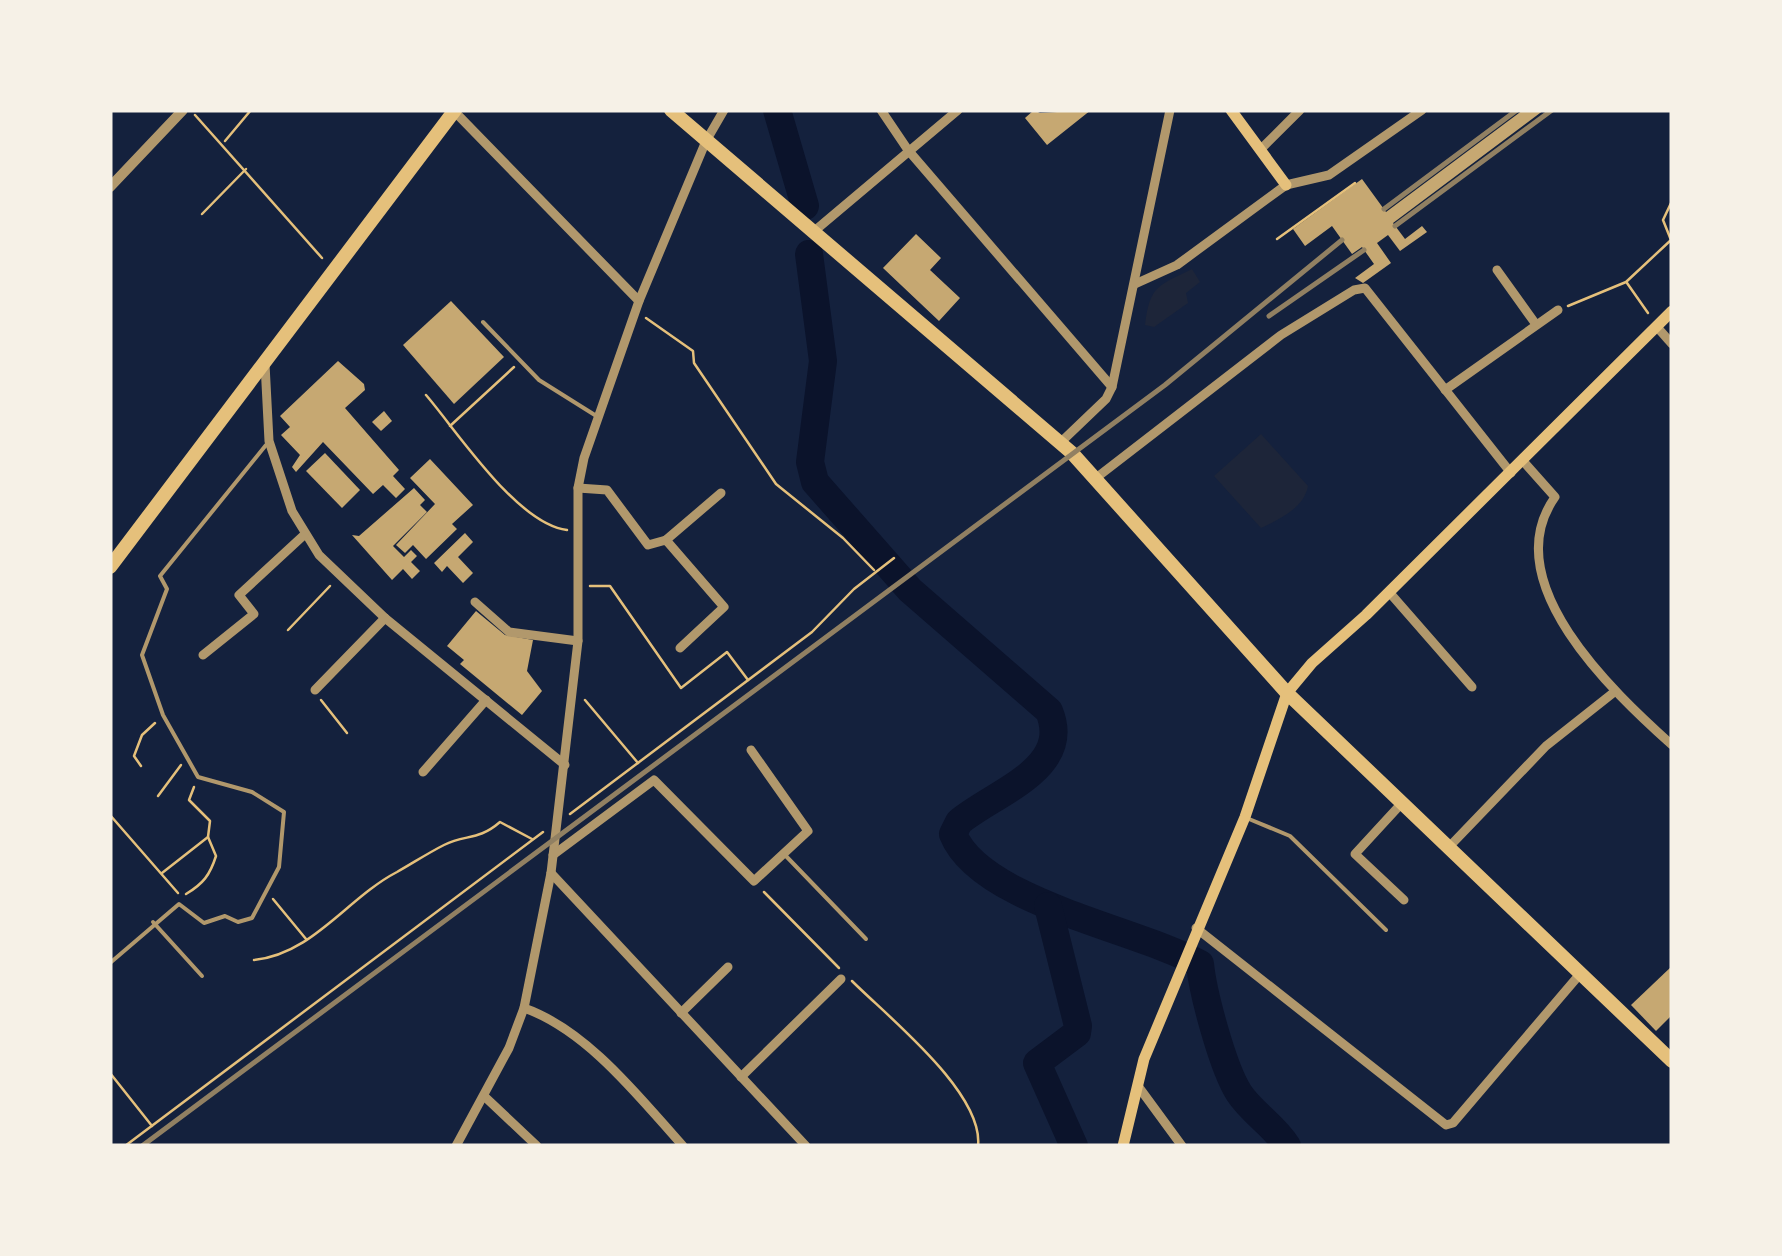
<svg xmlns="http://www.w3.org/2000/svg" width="1782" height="1256" viewBox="0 0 1782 1256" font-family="'Public Sans',sans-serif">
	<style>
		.green { fill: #1d2539 }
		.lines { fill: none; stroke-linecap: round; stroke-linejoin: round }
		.river { stroke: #0b132b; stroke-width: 28 }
		.building { fill: #c6a872 }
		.path { stroke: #e5c07b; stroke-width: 2.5 }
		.service { stroke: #b1986c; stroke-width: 4 }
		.minor { stroke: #b1986c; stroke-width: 9 }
		.tertiary { stroke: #b1986c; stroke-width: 10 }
		.secondary { stroke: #e5c07b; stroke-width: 11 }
		.trunk { stroke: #e5c07b; stroke-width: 14 }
		.rail { stroke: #918062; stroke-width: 5 }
	</style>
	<rect width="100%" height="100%" fill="#14213d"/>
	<!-- green -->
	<g class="green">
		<path d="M1192 269 1200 282 1186 293 1188 303 1154 327 1145 325C1150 285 1158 286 1192 269Z"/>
		<path d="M1261 434 1308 486C1304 508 1280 519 1261 528L1214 476Z"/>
	</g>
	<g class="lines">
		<!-- river -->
		<g class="river">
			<path d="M777 110 805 206"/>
			<path d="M809 254 823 361 810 462 815 482 910 590 1049 711C1073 769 995 792 959 822L953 834C980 902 1138 929 1200 964 1203 994 1223 1068 1239 1093 1252 1113 1274 1125 1287 1146"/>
			<path d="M1048 906 1078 1026 1077 1033 1037 1063 1074 1146"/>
		</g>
	</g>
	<!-- building -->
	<g class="building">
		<path d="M1034 110 1040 113 1091 110 1047 145 1025 118Z"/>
		<path d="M1523 110H1544L1393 223 1405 239 1422 226 1427 232 1400 251 1388 235 1377 243 1391 263 1363 283 1355 278 1374 264 1362 247 1352 254 1332 226 1305 246 1293 229 1362 179 1386 212Z"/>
		<path d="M916 234 941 258 930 270 960 298 939 321 883 268Z"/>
		<path d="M451 301 504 357 454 404 403 345Z"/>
		<path d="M338 361 364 384 365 390 345 408 399 470 393 476 405 489 396 498 383 485 373 494 323 442 296 472 292 467 300 455 281 435 290 427 280 416Z"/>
		<path d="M384 411 392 421 381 431 372 422Z"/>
		<path d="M325 453 360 490 342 508 306 471Z"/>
		<path d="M430 459 473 505 452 524 457 529 426 559 413 545 405 553 396 545 435 504 410 478Z"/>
		<path d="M414 488 425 500 420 505 427 512 393 546 404 557 411 550 417 556 411 562 420 571 412 579 403 569 392 580 352 535 359 536Z"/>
		<path d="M465 533 473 542 458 557 473 573 463 583 447 566 442 572 434 563Z"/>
		<path d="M476 611 505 635 533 640 527 671 542 691 522 715 460 664 464 660 447 646Z"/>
		<path d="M1672 966V1015L1656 1031 1631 1005Z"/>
	</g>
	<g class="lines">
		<!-- path -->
		<g class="path">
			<path d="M195 115 322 258"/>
			<path d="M225 141 251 110"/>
			<path d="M202 214 246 169"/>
			<path d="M1277 239 1355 183"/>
			<path d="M1627 283 1648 313"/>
			<path d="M1568 306 1626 282 1671 240 1663 220 1672 201"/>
			<path d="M646 318 693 351 694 363 776 484 843 538 874 570"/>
			<path d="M426 395C457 431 517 524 567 530"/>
			<path d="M450 426 514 367"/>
			<path d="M590 586H610L681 688 727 652 748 680"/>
			<path d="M288 630 330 586"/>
			<path d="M321 700 347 733"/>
			<path d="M585 700 638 763"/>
			<path d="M141 766 134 756 142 735 155 723"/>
			<path d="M158 796 181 765"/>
			<path d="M570 814 812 632 854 589 894 558"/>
			<path d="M110 815 178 893"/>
			<path d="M162 873 208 837 210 821 189 800 194 787"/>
			<path d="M764 892 839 968"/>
			<path d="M186 894C203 884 210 875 216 856L208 837"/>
			<path d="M273 899 306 939"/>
			<path d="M254 960C313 954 347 898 397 872 413 863 428 853 444 845 466 834 478 841 500 822L532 839"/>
			<path d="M852 981C888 1017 984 1093 978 1146"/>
			<path d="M110 1073 152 1126"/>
			<path d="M125 1146 543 832"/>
		</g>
		<!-- service -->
		<g class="service">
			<path d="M483 322 539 380 598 417"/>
			<path d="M1249 819 1290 836 1386 930"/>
			<path d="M784 854 866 939"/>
			<path d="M153 922 202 976"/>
			<path d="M110 963 179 904 204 923 225 916 238 922 252 918 279 867 284 812 252 792 198 777 163 715 142 655 167 589 160 576 266 445"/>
		</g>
		<!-- minor -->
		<g class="minor">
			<path d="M453 110 639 301"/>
			<path d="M881 110 908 150 1112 387"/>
			<path d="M1260 150 1300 110"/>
			<path d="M812 233 958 110"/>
			<path d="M1497 270 1535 323"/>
			<path d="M1135 284 1177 265 1286 185 1329 175 1422 110"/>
			<path d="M1657 327 1672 344"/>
			<path d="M265 364 269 441 292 511 319 555 385 618 565 765"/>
			<path d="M1445 390 1558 310"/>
			<path d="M1060 443 1106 399 1112 387 1170 110"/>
			<path d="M1523 461 1555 497C1495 582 1613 692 1672 745"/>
			<path d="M1096 478 1281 335 1354 290 1365 288 1511 473"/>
			<path d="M578 488 607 490 648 545 666 540 724 607 680 648"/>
			<path d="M666 540 721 493"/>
			<path d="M1389 592 1472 687"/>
			<path d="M475 602 509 632 578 641"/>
			<path d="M203 655 254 614 239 595 304 535"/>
			<path d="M315 690 385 618"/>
			<path d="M423 772 486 700"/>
			<path d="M1401 804 1355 854 1404 900"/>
			<path d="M1448 848 1546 746 1613 693"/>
			<path d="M553 855 654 780 754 881 808 831 751 750"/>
			<path d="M551 873 806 1146"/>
			<path d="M1196 928 1446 1125 1453 1123 1580 974"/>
			<path d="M524 1008C587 1030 639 1097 683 1146"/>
			<path d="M681 1013 728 967"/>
			<path d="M741 1077 841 979"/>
			<path d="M1138 1086 1182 1146"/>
			<path d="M484 1096 537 1146"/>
			<path d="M456 1146 509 1048 524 1008 551 873 578 641V488L584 458 639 301 706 141 724 110"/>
		</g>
		<!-- tertiary -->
		<path class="tertiary" d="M110 187 183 110"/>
		<!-- secondary -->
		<g class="secondary">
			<path d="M1231 110 1286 185"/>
			<path d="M1123 1146 1144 1059 1245 817 1287 693 1312 663 1366 615 1672 311"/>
		</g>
		<!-- trunk -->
		<g class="trunk">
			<path d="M671 110 1072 453 1287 693 1672 1061"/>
			<path d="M110 567 455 110"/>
		</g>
		<!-- rail -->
		<g class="rail">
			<path d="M1384 209 1517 110"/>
			<path d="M1395 226 1552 110"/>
			<path d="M1269 316 1364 250"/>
			<path d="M142 1146 1165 385 1342 240"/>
		</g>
	</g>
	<!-- border -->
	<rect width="1782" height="1256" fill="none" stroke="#f6f1e7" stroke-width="225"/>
</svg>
